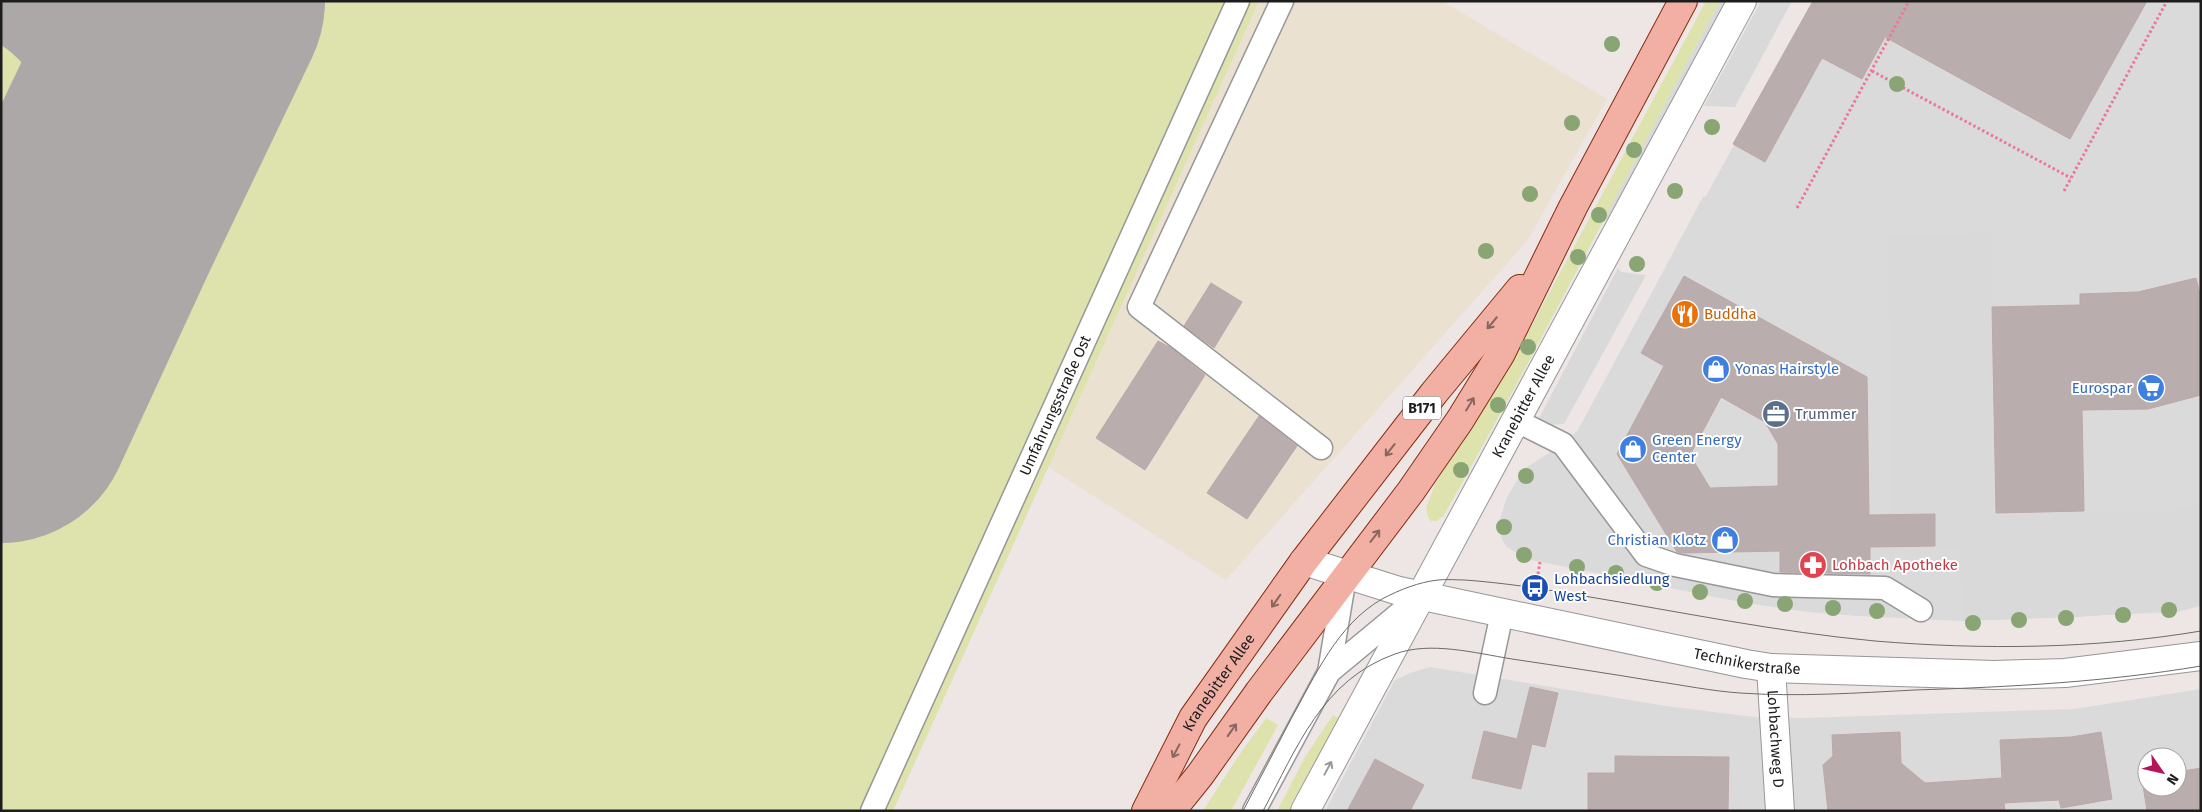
<svg xmlns="http://www.w3.org/2000/svg" width="2202" height="812" viewBox="0 0 2202 812" font-family="'Fira Sans',sans-serif">
	<style>
		.residential { fill: #dbdada; fill-rule: evenodd }
		.farmland { fill: #eae1d1 }
		.grass { fill: #dee3ae }
		.parking { fill: #d9d9d9 }
		.lines { fill: none; stroke-linecap: round; stroke-linejoin: round }
		.taxiway { stroke: #aca8a8; stroke-width: 104 }
		.runway { stroke: #aca8a8; stroke-width: 260 }
		.building { fill: #baadad; stroke: #bda8a8; fill-rule: evenodd }
		.service-casing { stroke: #979797; stroke-width: 25 }
		.minor-casing { stroke: #979797; stroke-width: 30 }
		.tertiary-casing { stroke: #979797; stroke-width: 30 }
		.primary-casing { stroke: #872c0f; stroke-width: 30 }
		.path { stroke: #eb779d; stroke-width: 3; stroke-dasharray: 2.5 2.5; stroke-linecap: butt }
		.service { stroke: #fff; stroke-width: 22 }
		.minor { stroke: #fff; stroke-width: 28 }
		.tertiary { stroke: #fff; stroke-width: 28 }
		.primary { stroke: #f2afa4; stroke-width: 28 }
		.tram { stroke: #6b6b6b; stroke-width: 1 }
		.tree { fill: #88a573 }
		.oneway { stroke: #886660 }
		.oneway2 { stroke: #999 }
		.labels { text-anchor: middle; dominant-baseline: central; stroke-width: 4; stroke-linejoin: round; paint-order: stroke }
		.shield { fill: #fff; stroke: #616161; stroke-width: 1 }
		.shield-label { font-size: 14px; font-weight: bold; fill: #1d1d1d }
		.food-label { font-size: 15px; fill: #c56008; stroke: #fff; text-anchor: start }
		.shop-label { font-size: 15px; fill: #366cbe; stroke: #fff; text-anchor: start }
		.street-label { font-size: 15px; fill: #1d1d1d; stroke: #fff }
		.service-label { font-size: 15px; fill: #4e5e75; stroke: #fff; text-anchor: start }
		.health-label { font-size: 15px; fill: #be3a42; stroke: #fff; text-anchor: start }
		.transit-label { font-size: 15px; fill: #164399; stroke: #fff; text-anchor: start }
	</style>
	<rect width="100%" height="100%" fill="#ede6e4"/>
	<!-- residential -->
	<g class="residential">
		<path d="M1813 1H2201V606L2177 612 1962 621 1858 616 1808 612 1745 603 1526 559 1507 547 1502 540 1498 525 1507 497 1524 469 1563 444 1578 430 1703 197 1706 196Z"/>
		<path d="M1430 667 1666 706 1754 717 1805 718 2074 709 2201 689V811H1325L1395 680 1410 673ZM2147 757H2177V787H2147Z"/>
	</g>
	<!-- farmland -->
	<path class="farmland" d="M1259 1H1442L1607 99 1527 241 1226 580 1048 467Z"/>
	<!-- grass -->
	<g class="grass">
		<path d="M1 1H1259L893 811H1Z"/>
		<path d="M1706 1H1720L1521 376 1457 492 1444 515 1437 521H1431L1428 517 1426 508 1435 484 1509 368Z"/>
		<path d="M1333 715 1340 719 1290 811H1277L1305 757Z"/>
		<path d="M1266 718 1278 725 1231 811H1203L1237 758Z"/>
	</g>
	<!-- parking -->
	<g class="parking">
		<path d="M1720 1H1734L1614 224 1604 219Z"/>
		<path d="M1761 1H1792L1735 107 1704 106Z"/>
		<path d="M1990 234 1994 516 2170 512 2201 504V604L2174 609 2079 617 1963 621 1961 547 1893 548 1889 237Z"/>
		<path d="M1618 268 1621 272 1646 275 1564 424 1535 426Z"/>
	</g>
	<g class="lines">
		<!-- taxiway -->
		<path class="taxiway" d="M29 1C77 32 112 97 107 155 105 177 98 197 91 218"/>
		<!-- runway -->
		<path class="runway" d="M1 413 91 218 195 1"/>
	</g>
	<!-- building -->
	<g class="building">
		<path d="M1813 1H2147L2070 139 1885 37 1862 79 1822 58 1765 162 1733 144Z"/>
		<path d="M1684 276 1867 377 1869 515 1935 514V546L1870 547V574L1780 572V551L1684 553 1677 552 1617 454 1664 366 1641 353ZM1721 397 1765 422 1778 444V486L1710 488 1690 455Z"/>
		<path d="M2196 278 2201 298V395L2148 409 2082 410 2084 511 1996 513 1992 307 2080 305V294L2138 292Z"/>
		<path d="M1211 283 1242 302 1214 348 1184 326Z"/>
		<path d="M1158 341 1171 348 1205 375 1145 470 1096 438Z"/>
		<path d="M1259 416 1297 446 1247 519 1207 493Z"/>
		<path d="M1530 687 1558 693 1545 747 1532 744 1521 789 1472 778 1484 731 1517 739Z"/>
		<path d="M1900 732 1901 763 1925 783 2002 778 2000 740 2071 737 2101 732 2112 799 2061 808 2059 800 2004 803 2005 811H1828L1823 765 1833 756 1832 735Z"/>
		<path d="M1615 756 1729 757 1728 811H1588V773H1615Z"/>
		<path d="M1375 759 1424 785 1410 811H1347Z"/>
		<path d="M2201 768V811H2147L2142 779 2147 778V787H2177V772Z"/>
	</g>
	<g class="lines">
		<!-- service casing -->
		<g class="service-casing">
			<g id="service">
				<path d="M1282 1 1139 307 1321 448"/>
				<path d="M1515 420 1563 444 1646 555 1675 565 1773 585 1885 588 1921 610"/>
				<path d="M1329 672 1417 599"/>
				<path d="M1485 693 1502 613"/>
				<path id="s1" d="M872 811 1238 1"/>
				<path d="M1254 811 1329 672 1345 577"/>
			</g>
		</g>
		<!-- minor casing -->
		<g class="minor-casing">
			<g id="minor">
				<path id="s2" d="M1771 668 1780 811"/>
				<path id="s3" d="M1305 811 1742 1"/>
			</g>
		</g>
		<!-- tertiary casing -->
		<g class="tertiary-casing">
			<g id="tertiary">
				<path id="s4" d="M1304 561 1399 591 1746 664 1771 668 1994 675 2065 673 2201 656"/>
			</g>
		</g>
		<!-- primary casing -->
		<g class="primary-casing">
			<g id="primary">
				<path id="s5" d="M1146 811 1193 718 1304 561 1434 393 1520 289"/>
				<path d="M1171 811 1200 775 1259 692 1411 491 1460 420 1500 355 1573 207 1683 1"/>
			</g>
		</g>
		<!-- path -->
		<g class="path">
			<path d="M1872 71 2071 178"/>
			<path d="M2064 191 2167 1"/>
			<path d="M1797 208 1909 1"/>
			<path d="M1538 574 1540 562"/>
		</g>
		<!-- service -->
		<use href="#service" class="service"/>
		<!-- minor -->
		<use href="#minor" class="minor"/>
		<!-- tertiary -->
		<use href="#tertiary" class="tertiary"/>
		<!-- primary -->
		<use href="#primary" class="primary"/>
		<!-- tram -->
		<g class="tram">
			<path d="M1243 811C1259 780 1275 750 1291 719 1315 676 1337 625 1382 599 1399 590 1419 582 1438 580 1447 579 1456 580 1465 580 1505 583 1545 589 1584 596 1681 612 1778 632 1875 641 1983 650 2094 649 2201 631"/>
			<path d="M1263 811C1297 748 1322 680 1395 654 1430 641 1475 653 1512 659 1559 666 1606 673 1654 681 1682 685 1711 691 1740 693 1798 697 1857 693 1915 690 2010 687 2106 682 2201 666"/>
		</g>
	</g>
	<!-- trees -->
	<g class="tree">
		<circle cx="1612" cy="44" r="8"/>
		<circle cx="1897" cy="84" r="8"/>
		<circle cx="1572" cy="123" r="8"/>
		<circle cx="1712" cy="127" r="8"/>
		<circle cx="1634" cy="150" r="8"/>
		<circle cx="1675" cy="191" r="8"/>
		<circle cx="1530" cy="194" r="8"/>
		<circle cx="1599" cy="215" r="8"/>
		<circle cx="1486" cy="251" r="8"/>
		<circle cx="1578" cy="257" r="8"/>
		<circle cx="1637" cy="264" r="8"/>
		<circle cx="1528" cy="347" r="8"/>
		<circle cx="1498" cy="405" r="8"/>
		<circle cx="1461" cy="470" r="8"/>
		<circle cx="1526" cy="476" r="8"/>
		<circle cx="1504" cy="527" r="8"/>
		<circle cx="1524" cy="555" r="8"/>
		<circle cx="1577" cy="567" r="8"/>
		<circle cx="1616" cy="573" r="8"/>
		<circle cx="1657" cy="583" r="8"/>
		<circle cx="1700" cy="592" r="8"/>
		<circle cx="1745" cy="601" r="8"/>
		<circle cx="1785" cy="604" r="8"/>
		<circle cx="1833" cy="608" r="8"/>
		<circle cx="2169" cy="610" r="8"/>
		<circle cx="1877" cy="611" r="8"/>
		<circle cx="2123" cy="615" r="8"/>
		<circle cx="2066" cy="618" r="8"/>
		<circle cx="2019" cy="620" r="8"/>
		<circle cx="1973" cy="623" r="8"/>
	</g>
	<!-- one-way arrows -->
	<defs><path id="oneway-shaft" d="M-6 0H5M1.5-3L5.5 0L1.5 3" fill="none" stroke-width="1.6" stroke-linecap="round" stroke-linejoin="round" transform="scale(1.25)"/></defs>
	<g class="oneway">
		<use href="#oneway-shaft" transform="translate(1492 323) rotate(130)"/>
		<use href="#oneway-shaft" transform="translate(1470 404) rotate(-59)"/>
		<use href="#oneway-shaft" transform="translate(1390 450) rotate(128)"/>
		<use href="#oneway-shaft" transform="translate(1375 536) rotate(-52)"/>
		<use href="#oneway-shaft" transform="translate(1276 601) rotate(125)"/>
		<use href="#oneway-shaft" transform="translate(1232 730) rotate(-55)"/>
		<use href="#oneway-shaft" transform="translate(1176 751) rotate(118)"/>
	</g>
	<use class="oneway2" href="#oneway-shaft" transform="translate(1328 768) rotate(-62)"/>
	<!-- icons -->
	<defs>
		<g id="restaurant-disc" transform="scale(1.4375)"><circle r="9.5" fill="#e8710a" stroke="#fff"/><path d="M-5-6h1v4h1v-4h1v4h1v-4h1v5L-1.5 .5V6h-2V.5L-5-1ZM5-6V6H3V1.5H1.5Q1.5-4 5-6Z" fill="#fff"/></g>
		<g id="shop-disc" transform="scale(1.4375)"><circle r="9.5" fill="#3f7fe0" stroke="#fff"/><path d="M-5-2.5h2.3a2.7 3.5 0 0 1 5.4 0H5L5.5 6h-11ZM-1.5-2.5h3a1.5 2.3 0 0 0-3 0Z" fill="#fff"/></g>
		<g id="supermarket-disc" transform="scale(1.4375)"><circle r="9.5" fill="#3f7fe0" stroke="#fff"/><path d="M-6-5.5h2.5l.6 2H6L4.5 2H-2.5L-4.4-4H-6ZM-1.5 3.2a1.3 1.3 0 1 0 .1 0ZM3 3.2a1.3 1.3 0 1 0 .1 0Z" fill="#fff"/></g>
		<g id="office-disc" transform="scale(1.4375)"><circle r="9.5" fill="#5c6f8a" stroke="#fff"/><path d="M-6-3h4V-5.5h4V-3h4V5H-6ZM-1-4.5V-3h2v-1.5ZM-6 0V1H6V0Z" fill="#fff"/></g>
		<g id="pharmacy-disc" transform="scale(1.4375)"><circle r="9.5" fill="#e0444e" stroke="#fff"/><path d="M-2-6h4v4h4v4h-4v4h-4v-4h-4v-4h4Z" fill="#fff"/></g>
		<g id="bus-disc" transform="scale(1.4375)"><circle r="9.5" fill="#1a4fb4" stroke="#fff"/><path d="M-5-6H5V4H4V6H2V4H-2V6H-4V4H-5ZM-3.5-4V0h7V-4ZM-3.5 1.2v1.5H-2V1.2ZM2 1.2v1.5H3.5V1.2Z" fill="#fff"/></g>
	</defs>
	<g fill-rule="evenodd">
		<use href="#restaurant-disc" x="1685" y="314"/>
		<use href="#shop-disc" x="1716" y="369"/>
		<use href="#supermarket-disc" x="2151" y="388"/>
		<use href="#office-disc" x="1776" y="414"/>
		<use href="#shop-disc" x="1633" y="449"/>
		<use href="#shop-disc" x="1725" y="540"/>
		<use href="#pharmacy-disc" x="1813" y="565"/>
		<use href="#bus-disc" x="1535" y="588"/>
	</g>
	<g class="labels">
		<!-- shield labels -->
		<rect class="shield" x="1403" y="396.5" width="38" height="23" rx="4"/>
		<g class="shield-label">
			<text x="1422" y="408">B171</text>
		</g>
		<!-- food labels -->
		<g class="food-label">
			<text x="1704" y="314">Buddha</text>
		</g>
		<!-- shop labels -->
		<g class="shop-label">
			<text x="1735" y="369">Yonas Hairstyle</text>
			<text x="2132" y="388" text-anchor="end">Eurospar</text>
			<text x="1652" y="440">Green Energy<tspan x="1652" dy="17">Center</tspan></text>
			<text x="1706" y="540" text-anchor="end">Christian Klotz</text>
		</g>
		<!-- street labels -->
		<g class="street-label">
			<text stroke="none"><textPath href="#s1" startOffset="445">Umfahrungsstraße Ost</textPath></text>
			<text stroke="none"><textPath href="#s3" startOffset="460">Kranebitter Allee</textPath></text>
			<text stroke="none"><textPath href="#s4" startOffset="455">Technikerstraße</textPath></text>
			<text stroke="none"><textPath href="#s5" startOffset="148">Kranebitter Allee</textPath></text>
			<text stroke="none"><textPath href="#s2" startOffset="71">Lohbachweg D</textPath></text>
		</g>
		<!-- service labels -->
		<g class="service-label">
			<text x="1795" y="414">Trummer</text>
		</g>
		<!-- health labels -->
		<g class="health-label">
			<text x="1832" y="565">Lohbach Apotheke</text>
		</g>
		<!-- transit labels -->
		<g class="transit-label">
			<text x="1554" y="579">Lohbachsiedlung<tspan x="1554" dy="17">West</tspan></text>
		</g>
	</g>
	<!-- border -->
	<rect width="2202" height="812" fill="none" stroke="#1d1d1d" stroke-width="5"/>
	<!-- north arrow -->
	<g transform="translate(2162 772) rotate(124)"><circle r="24" fill="#ffffff" stroke="#a5a5a5"/>
	<path d="M0-4L9 19L0 12L-9 19Z" fill="#b61459"/>
	<text y="-8" font-size="14" font-weight="bold" text-anchor="middle" fill="#1d1d1d">N</text>
	</g>
</svg>
